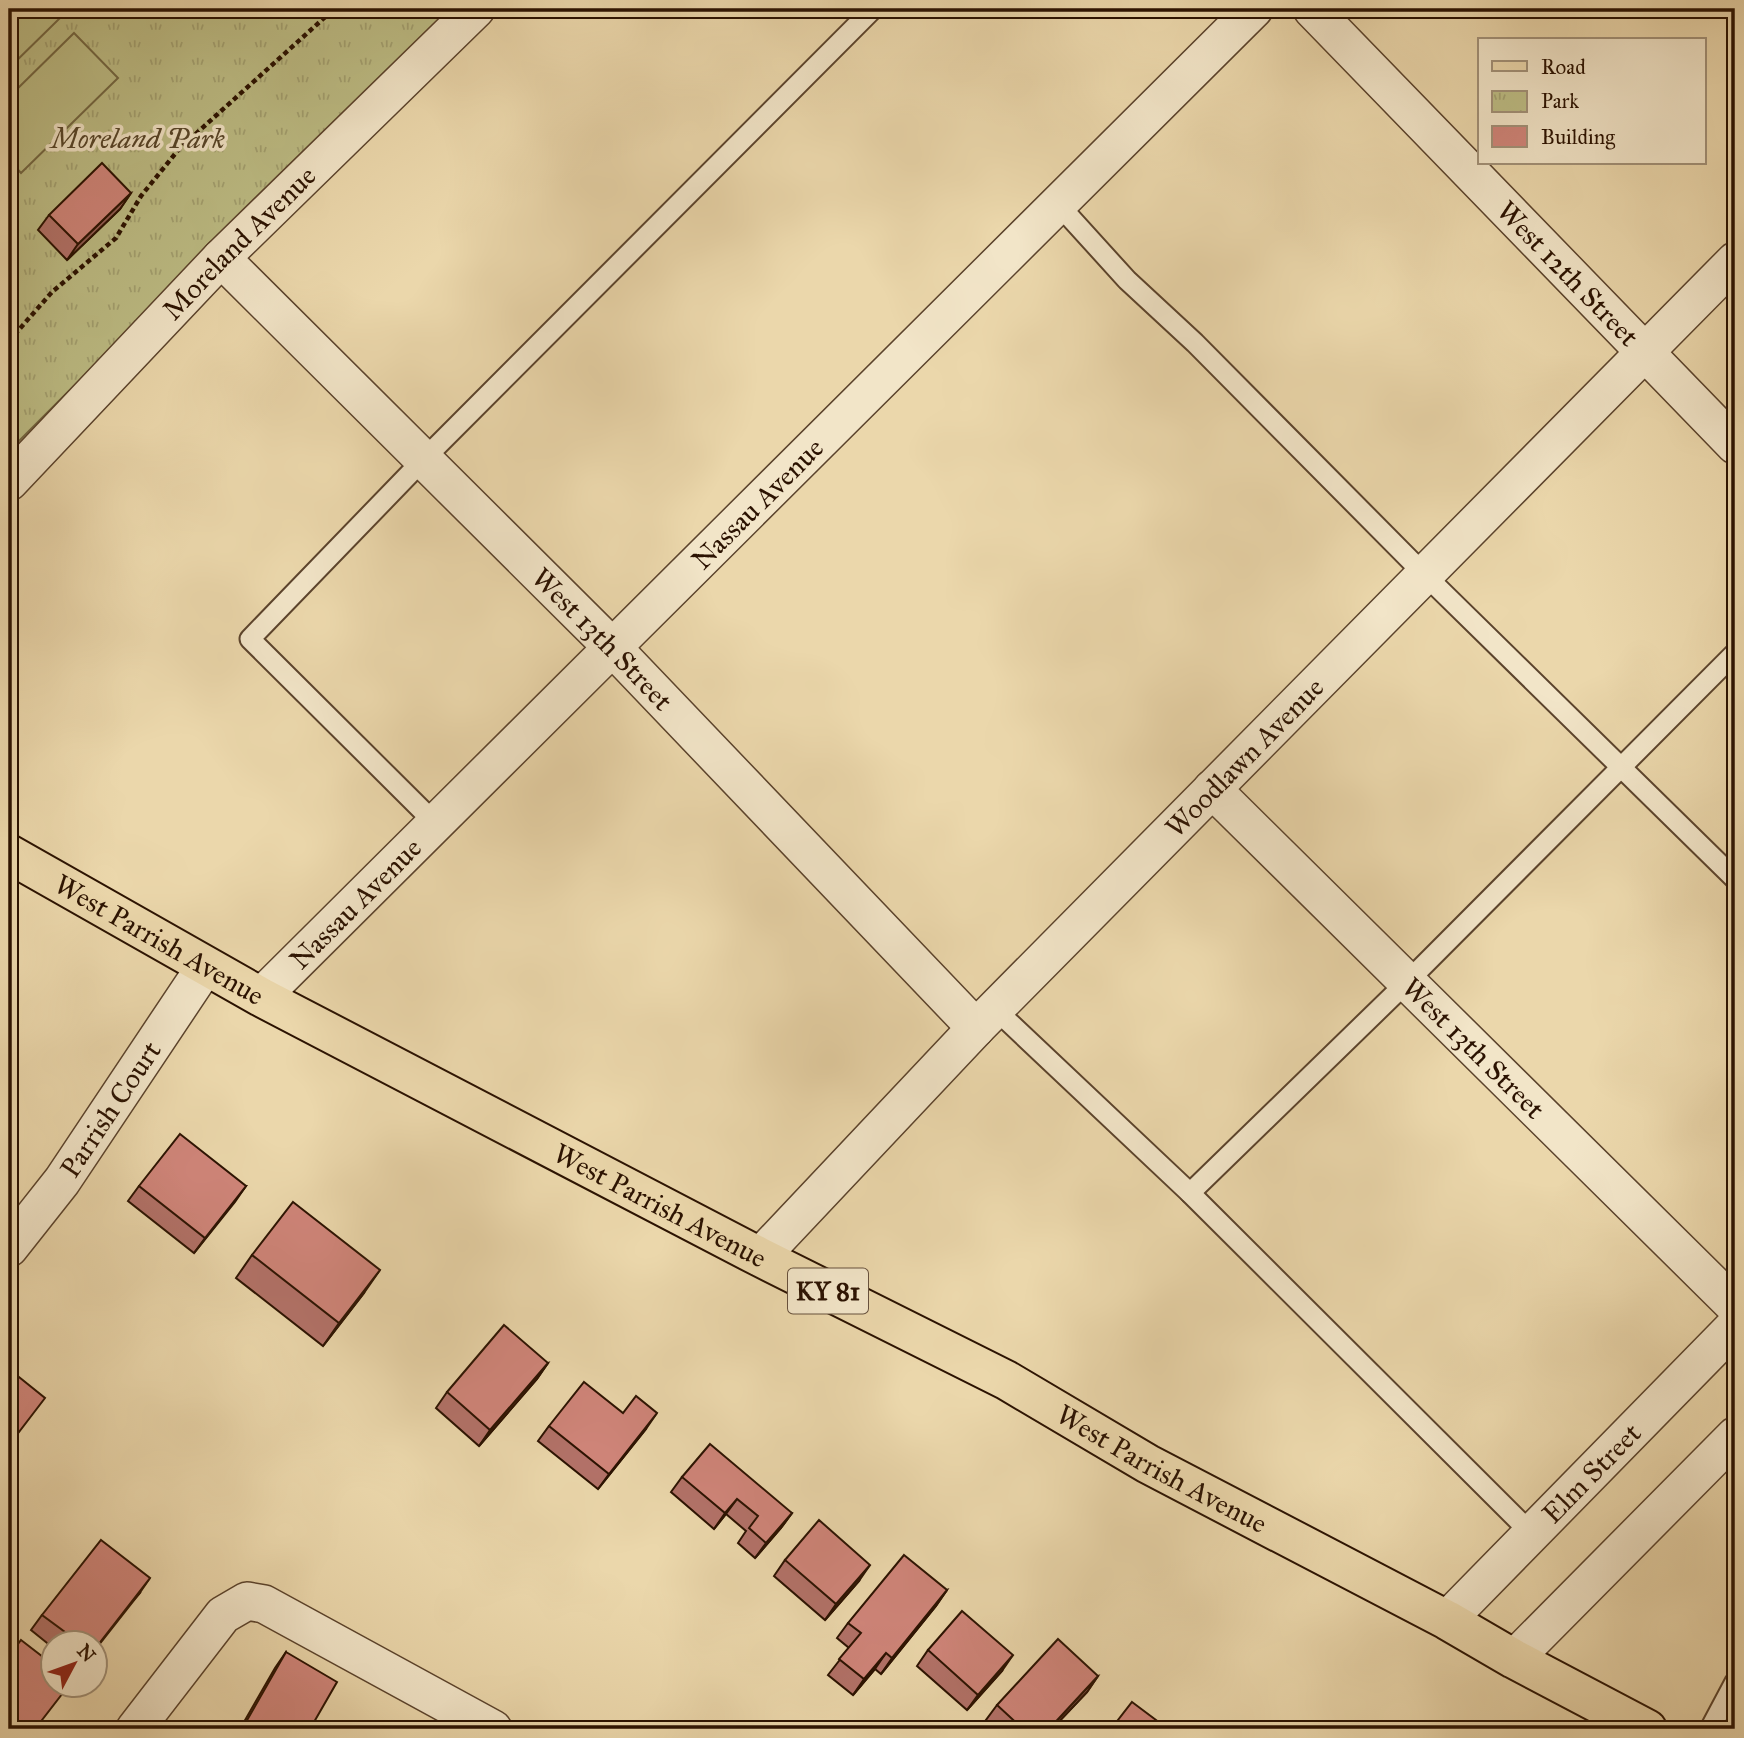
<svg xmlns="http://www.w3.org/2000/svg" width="1744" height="1738" viewBox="0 0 1744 1738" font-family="'IM FELL Great Primer',serif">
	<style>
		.park { fill: url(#park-tufts); stroke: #746843; stroke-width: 2 }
		.pitch { fill: #bdbd85; stroke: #746843; stroke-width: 2 }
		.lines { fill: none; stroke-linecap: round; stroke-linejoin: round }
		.lane-casing { stroke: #5b432c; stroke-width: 23 }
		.street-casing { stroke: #5b432c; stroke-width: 40 }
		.primary-casing { stroke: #2b1201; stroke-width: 42 }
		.path { stroke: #2b1201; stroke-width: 4.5; stroke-dasharray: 5 3.5; stroke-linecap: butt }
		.lane { stroke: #f2e5c8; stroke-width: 19 }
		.street { stroke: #f2e5c8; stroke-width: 37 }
		.primary { stroke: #ebd7ab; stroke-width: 38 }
		.wall { fill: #b37269; stroke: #2b1201; stroke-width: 2 }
		.shaded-wall { fill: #925d55; stroke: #2b1201; stroke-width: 2 }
		.building { fill: #d0857a; stroke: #2b1201; stroke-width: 2 }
		.labels { text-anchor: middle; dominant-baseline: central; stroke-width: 7; stroke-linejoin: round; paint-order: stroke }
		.shield { fill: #f2e5c8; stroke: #67513d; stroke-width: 2 }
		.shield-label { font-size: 26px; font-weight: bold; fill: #2b1201 }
		.park-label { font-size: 28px; font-style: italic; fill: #574529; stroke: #f2e5c8 }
		.street-label { font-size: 28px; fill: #2b1201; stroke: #f2e5c8 }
	</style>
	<defs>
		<pattern id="park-tufts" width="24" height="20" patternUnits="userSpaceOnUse" patternTransform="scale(1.75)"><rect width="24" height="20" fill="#bdbd85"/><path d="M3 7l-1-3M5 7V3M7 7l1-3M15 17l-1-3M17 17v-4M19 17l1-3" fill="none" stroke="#a3a171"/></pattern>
	</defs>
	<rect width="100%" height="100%" fill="#ebd7ab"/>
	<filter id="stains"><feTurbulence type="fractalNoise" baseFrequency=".00286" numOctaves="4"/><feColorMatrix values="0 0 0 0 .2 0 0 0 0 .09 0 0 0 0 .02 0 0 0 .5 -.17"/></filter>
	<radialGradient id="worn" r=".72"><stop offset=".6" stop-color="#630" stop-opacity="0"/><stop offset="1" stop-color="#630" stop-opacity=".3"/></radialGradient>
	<!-- park -->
	<path class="park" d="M9 9H450L9 451Z"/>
	<!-- pitch -->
	<g class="pitch">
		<path d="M9 9H49L59 19 9 68Z"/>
		<path d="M74 33 118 78 21 173 9 160V97Z"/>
	</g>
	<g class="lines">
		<!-- lane casing -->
		<g class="lane-casing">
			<g id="lane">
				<path d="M1058 204 1127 280 1195 343 1426 576 1735 879"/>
				<path d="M436 824 250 639 422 461 873 9"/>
				<path d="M995 1009 1190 1193 1532 1534"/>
				<path d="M1190 1193 1406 983 1735 653"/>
				<path d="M1710 1729 1735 1682"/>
			</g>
		</g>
		<!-- street casing -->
		<g class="street-casing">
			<g id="street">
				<path id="s1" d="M1312 9 1735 445"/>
				<path id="s2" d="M221 258 613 648 976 1028"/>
				<path id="s3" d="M9 482 221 258 476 9"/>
				<path id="s4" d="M1212 789 1735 1306"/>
				<path id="s5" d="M261 997 1254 9"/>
				<path id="s6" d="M9 1248 62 1181 205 967"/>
				<path id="s7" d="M760 1257 976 1028 1735 261"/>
				<path id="s8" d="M1447 1620 1735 1326"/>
				<path d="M1514 1659 1735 1436"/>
				<path d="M135 1729 223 1615 247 1601 264 1604 493 1729"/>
			</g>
		</g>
		<!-- primary casing -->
		<g class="primary-casing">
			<g id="primary">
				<path id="s9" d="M9 854 261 997 760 1257 1006 1380 1148 1464 1447 1620 1514 1659 1647 1729"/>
			</g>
		</g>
		<!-- path -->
		<path class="path" d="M9 341 52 292 116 238 141 196 179 149 334 9"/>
		<!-- lane -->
		<use href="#lane" class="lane"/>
		<!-- street -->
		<use href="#street" class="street"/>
		<!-- primary -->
		<use href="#primary" class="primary"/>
	</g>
	<!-- wall -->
	<g class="wall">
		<path d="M131 193 120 209 67 260 38 230 49 215Z"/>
		<path d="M139 1186H246L194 1253 128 1201Z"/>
		<path d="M252 1255 364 1293 323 1346 236 1278Z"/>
		<path d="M548 1363 537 1379 479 1446 436 1408 447 1392Z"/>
		<path d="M623 1413 646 1429 598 1489 538 1441 549 1426Z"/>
		<path d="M682 1477 792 1513 781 1528 755 1558 738 1543 746 1531 726 1514 714 1529 671 1492Z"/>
		<path d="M785 1560 859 1581 825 1620 774 1576Z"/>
		<path d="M947 1590 936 1606 881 1674 875 1669 853 1695 828 1675 849 1648 837 1638 848 1623Z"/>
		<path d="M139 1594 94 1643H52V1647L31 1630 42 1615Z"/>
		<path d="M928 1650 1002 1671 967 1710 917 1666Z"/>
		<path d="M286 1652 310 1729H240L275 1668Z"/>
		<path d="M1098 1676 1087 1692 1052 1729H995L986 1720 997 1705Z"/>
	</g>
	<!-- shaded-wall -->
	<g class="shaded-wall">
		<path d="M131 193 120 209 67 260 78 244Z"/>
		<path d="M246 1186 235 1202 194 1253 205 1238Z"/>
		<path d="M380 1270 364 1293 323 1346 339 1323Z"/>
		<path d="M548 1363 537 1379 479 1446 490 1430Z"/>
		<path d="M657 1413 646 1429 598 1489 609 1474Z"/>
		<path d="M737 1499 726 1514 714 1529 725 1513Z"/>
		<path d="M792 1513 781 1528 755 1558 766 1543Z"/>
		<path d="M870 1565 859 1581 825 1620 836 1604Z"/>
		<path d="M150 1578 139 1594 94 1651V1650Z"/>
		<path d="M947 1590 936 1606 881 1674 892 1658Z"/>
		<path d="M886 1653 875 1669 853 1695 864 1679Z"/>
		<path d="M1013 1655 1002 1671 967 1710 978 1695Z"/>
		<path d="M1098 1676 1087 1692 1052 1729H1049Z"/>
	</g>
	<!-- building -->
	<g class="building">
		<path d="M102 163 131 193 78 244 49 215Z"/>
		<path d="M9 1082 15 1088 9 1095Z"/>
		<path d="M180 1134 246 1186 205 1238 139 1186Z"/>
		<path d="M293 1202 380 1270 339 1323 252 1255Z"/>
		<path d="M504 1325 548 1363 490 1430 447 1392Z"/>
		<path d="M9 1369 45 1398 9 1445Z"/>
		<path d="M584 1382 623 1413 636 1396 657 1413 609 1474 549 1426Z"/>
		<path d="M710 1444 792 1513 766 1543 749 1528 758 1516 737 1499 725 1513 682 1477Z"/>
		<path d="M819 1520 870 1565 836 1604 785 1560Z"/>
		<path d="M101 1540 150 1578 94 1650V1643H80L42 1615Z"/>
		<path d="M904 1555 947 1590 892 1658 886 1653 864 1679 839 1659 861 1633 848 1623Z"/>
		<path d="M962 1611 1013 1655 978 1695 928 1650Z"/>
		<path d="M1058 1639 1098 1676 1049 1729H1023L997 1705Z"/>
		<path d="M21 1640 52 1664V1685H69L35 1729H9V1656Z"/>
		<path d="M286 1652 337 1682 310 1729H242Z"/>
		<path d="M1132 1702 1168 1729H1111Z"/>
		<path d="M444 1725 450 1729H442Z"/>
	</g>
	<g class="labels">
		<!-- shield labels -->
		<rect class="shield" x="788" y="1268.5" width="80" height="45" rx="5"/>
		<g class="shield-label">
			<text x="828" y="1291">KY 81</text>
		</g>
		<!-- park labels -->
		<g class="park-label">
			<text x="138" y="138">Moreland Park</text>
		</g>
		<!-- street labels -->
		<g class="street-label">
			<text stroke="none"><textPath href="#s3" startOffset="332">Moreland Avenue</textPath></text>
			<text stroke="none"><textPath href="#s1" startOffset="368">West 12th Street</textPath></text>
			<text stroke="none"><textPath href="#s5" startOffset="700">Nassau Avenue</textPath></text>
			<text stroke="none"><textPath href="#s2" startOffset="539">West 13th Street</textPath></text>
			<text stroke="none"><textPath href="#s7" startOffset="696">Woodlawn Avenue</textPath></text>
			<text stroke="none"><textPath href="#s5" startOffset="133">Nassau Avenue</textPath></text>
			<text stroke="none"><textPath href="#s9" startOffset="173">West Parrish Avenue</textPath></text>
			<text stroke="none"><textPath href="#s4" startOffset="368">West 13th Street</textPath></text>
			<text stroke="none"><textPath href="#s6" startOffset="172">Parrish Court</textPath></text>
			<text stroke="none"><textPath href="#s9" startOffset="740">West Parrish Avenue</textPath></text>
			<text stroke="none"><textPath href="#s9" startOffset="1307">West Parrish Avenue</textPath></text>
			<text stroke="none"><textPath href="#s8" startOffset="206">Elm Street</textPath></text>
		</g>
	</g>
	<!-- margin -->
	<rect width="1744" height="1738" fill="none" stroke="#ebd7ab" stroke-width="35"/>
	<rect x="10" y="10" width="1723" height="1717" fill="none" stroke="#2b1201" stroke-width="3.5"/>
	<rect x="18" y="18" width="1709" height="1703" fill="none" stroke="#2b1201" stroke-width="2"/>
	<!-- legend -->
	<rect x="1478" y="38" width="228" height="126" fill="#f2e5c8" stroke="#a29178" stroke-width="2"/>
	<rect x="1492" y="61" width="35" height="10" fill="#ebd7ab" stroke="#a29178" stroke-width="2"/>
	<text x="1541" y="74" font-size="21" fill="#2b1201">Road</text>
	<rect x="1492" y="91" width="35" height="21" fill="url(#park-tufts)" stroke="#a29178" stroke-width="2"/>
	<text x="1541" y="108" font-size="21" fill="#2b1201">Park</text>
	<rect x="1492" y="126" width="35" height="21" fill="#d0857a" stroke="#a29178" stroke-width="2"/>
	<text x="1541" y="144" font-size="21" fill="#2b1201">Building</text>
	<!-- north arrow -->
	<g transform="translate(74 1664) rotate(49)"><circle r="33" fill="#f2e5c8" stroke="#a29178" stroke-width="2"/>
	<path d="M0-5L12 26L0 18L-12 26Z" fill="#8f2418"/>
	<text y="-10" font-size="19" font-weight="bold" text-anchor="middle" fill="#2b1201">N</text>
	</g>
	<rect width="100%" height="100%" filter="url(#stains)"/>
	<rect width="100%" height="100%" fill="url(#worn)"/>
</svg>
